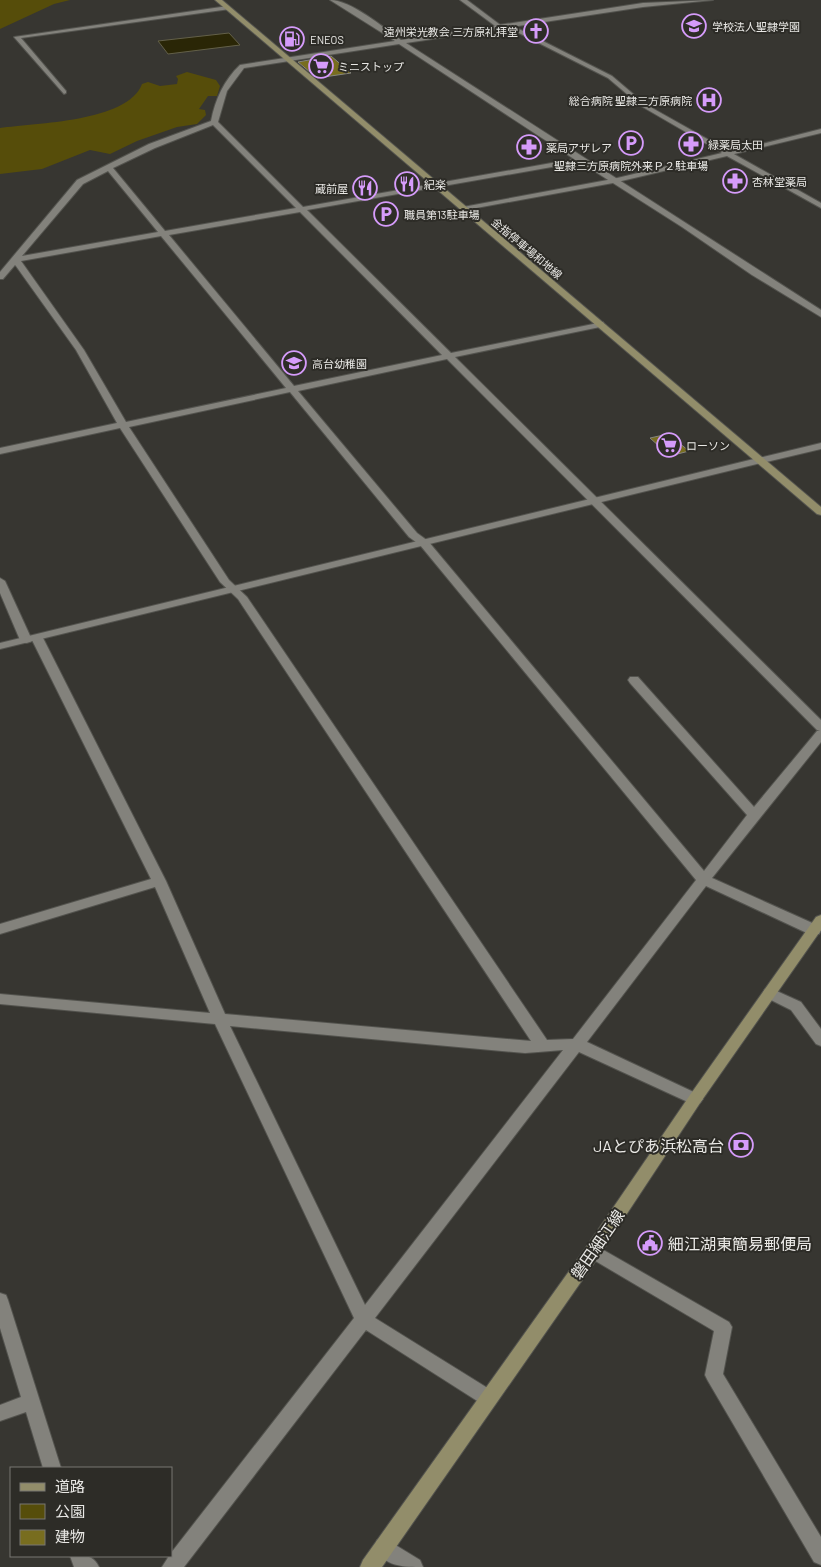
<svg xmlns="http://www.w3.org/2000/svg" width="821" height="1567" viewBox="0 0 821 1567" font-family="Barlow,'Noto Sans JP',sans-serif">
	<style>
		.green { fill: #564d0a }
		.water { fill: #2a2606; stroke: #636049 }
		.building { fill: #786d1f; stroke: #85857f }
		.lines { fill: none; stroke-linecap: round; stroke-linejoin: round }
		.minor-casing { stroke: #53534e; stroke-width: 2 }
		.tertiary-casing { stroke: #53534e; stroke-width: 2 }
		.secondary-casing { stroke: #53534e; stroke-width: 2 }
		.minor { fill: #83827c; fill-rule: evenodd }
		.tertiary { fill: #83827c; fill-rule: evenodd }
		.secondary { fill: #928d6a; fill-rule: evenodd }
		.labels { text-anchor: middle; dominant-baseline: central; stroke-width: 4; stroke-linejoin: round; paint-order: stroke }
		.far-poi-label { font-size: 11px; fill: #e9e8e5; stroke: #2d2c27; text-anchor: start }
		.far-street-label { font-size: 11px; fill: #e9e8e5; stroke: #2d2c27 }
		.near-poi-label { font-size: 16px; fill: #e9e8e5; stroke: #2d2c27; text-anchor: end }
		.near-street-label { font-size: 16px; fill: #e9e8e5; stroke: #2d2c27 }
	</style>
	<rect width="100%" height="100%" fill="#373631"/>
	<!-- green -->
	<g class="green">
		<path d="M0 0H70L54 4 0 29Z"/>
		<path d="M187 72 216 80 220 86 217 96H208L199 109 205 110 206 115 197 124 177 127 137 141 110 154 90 150 42 169 0 174V128C35 123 128 122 142 84L148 82 160 86 177 84 178 79 176 76Z"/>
	</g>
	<!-- water -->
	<path class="water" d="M229 33 240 45 168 54 158 41Z"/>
	<!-- building -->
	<g class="building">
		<path d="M331 56 351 73 317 78 298 62Z"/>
		<path d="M668 434 689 451 670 456 650 438Z"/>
	</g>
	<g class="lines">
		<!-- minor casing -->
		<g class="minor-casing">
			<g id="minor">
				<path d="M330 0C351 0 384 28 401 40L643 3 713 0 643 7 406 43 821 310V317L752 275 682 227 580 162 307 210 451 353 603 322 604 324 600 327 455 357 821 720V742L712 878 819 926 821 930 819 934H809L706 886 587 1042 700 1095 703 1099 700 1103 695 1105 690 1103 579 1052 375 1318 494 1392 497 1398 494 1404 488 1406 482 1404 366 1330 184 1567H162L169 1556H171V1553L354 1318 215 1024 0 1004V994L210 1013 155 887 0 934V924L151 879 31 638 33 636 37 635 43 638 166 881 225 1014 531 1041 238 599 220 582 120 428 0 454V448L117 423 76 350 16 266 15 265 3 279H0V272L77 180 149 144 211 121C215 100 224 80 240 65L395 41ZM399 44 574 159 303 207 218 122 227 91 244 68ZM213 125 296 208 165 231 113 168 155 148ZM108 171 158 232 22 256 83 184ZM300 212 442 355 294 386 169 235ZM161 236 286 388 126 422 84 350 21 261ZM447 359 817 730H820L817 731 754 807 638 677H630L628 680 630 683 747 815 704 871 428 541 417 533 298 391ZM290 392 409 537 420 545 696 880 573 1039 547 1040 247 597 229 580 129 427ZM230 1026 525 1053C539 1052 550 1051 563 1050L365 1305Z"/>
				<path d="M228 6 230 9 21 38 66 91V93L64 94 14 37Z"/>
				<path d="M821 129V133L726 156 722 154Z"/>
				<path d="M821 443V449L762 463 757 460 759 458Z"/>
				<path d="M0 578 5 581 32 640 30 642 26 643 20 640 0 593Z"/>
				<path d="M770 988 801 1002 821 1029V1046L816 1044 791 1010 765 997 763 993 765 989Z"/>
				<path d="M593 1244 729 1322 732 1327 723 1374 821 1537V1565L814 1562 708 1381 705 1375 714 1331 587 1256 585 1251 587 1246Z"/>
				<path d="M0 1293 6 1295 8 1300 61 1468H43L26 1412 0 1421V1405L21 1397 0 1328Z"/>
				<path d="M384 1538 420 1560 423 1567C404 1567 383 1567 375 1547L377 1540Z"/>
				<path d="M70 1556C83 1555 93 1554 99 1567H74Z"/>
			</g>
		</g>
		<!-- tertiary casing -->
		<g class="tertiary-casing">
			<g id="tertiary">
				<path d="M460 0H467L503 27 498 28Z"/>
				<path d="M509 24 612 76 645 104 821 203V208L727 156 613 183 460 211 459 209 463 207 613 179 722 153 641 106 608 78 507 27Z"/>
				<path d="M762 457 767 460 765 462 0 649V643Z"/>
			</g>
		</g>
		<!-- secondary casing -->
		<g class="secondary-casing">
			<g id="secondary">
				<path d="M215 0H222L821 507V515L817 514Z"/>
				<path d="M821 915V930L700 1103 599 1256 382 1567H360L363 1560 587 1246 690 1095 816 917Z"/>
			</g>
		</g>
		<!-- minor -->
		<use href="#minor" class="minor"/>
		<!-- tertiary -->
		<use href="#tertiary" class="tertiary"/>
		<!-- secondary -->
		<use href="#secondary" class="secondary"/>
	</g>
	<!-- icons -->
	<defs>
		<g id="university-ring" transform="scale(1.25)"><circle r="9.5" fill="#2d2c27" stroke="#d59bfa" stroke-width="1.5"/><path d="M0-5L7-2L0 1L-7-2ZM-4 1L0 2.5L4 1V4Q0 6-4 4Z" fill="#d59bfa"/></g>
		<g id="church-ring" transform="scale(1.25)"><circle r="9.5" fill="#2d2c27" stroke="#d59bfa" stroke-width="1.5"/><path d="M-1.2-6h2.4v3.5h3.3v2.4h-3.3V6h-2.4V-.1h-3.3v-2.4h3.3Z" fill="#d59bfa"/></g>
		<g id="fuel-ring" transform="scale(1.25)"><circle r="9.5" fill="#2d2c27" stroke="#d59bfa" stroke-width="1.5"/><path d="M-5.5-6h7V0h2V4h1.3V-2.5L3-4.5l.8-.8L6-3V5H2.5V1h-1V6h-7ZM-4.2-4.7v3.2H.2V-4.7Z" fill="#d59bfa"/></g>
		<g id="supermarket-ring" transform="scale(1.25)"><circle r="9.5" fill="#2d2c27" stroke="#d59bfa" stroke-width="1.5"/><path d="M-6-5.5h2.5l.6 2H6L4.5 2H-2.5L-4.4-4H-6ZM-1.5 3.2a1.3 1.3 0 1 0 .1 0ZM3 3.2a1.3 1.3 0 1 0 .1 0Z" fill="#d59bfa"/></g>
		<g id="hospital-ring" transform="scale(1.25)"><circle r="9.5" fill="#2d2c27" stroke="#d59bfa" stroke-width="1.5"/><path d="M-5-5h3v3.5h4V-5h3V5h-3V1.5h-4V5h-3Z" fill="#d59bfa"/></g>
		<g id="parking-ring" transform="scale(1.25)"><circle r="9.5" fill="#2d2c27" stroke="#d59bfa" stroke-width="1.5"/><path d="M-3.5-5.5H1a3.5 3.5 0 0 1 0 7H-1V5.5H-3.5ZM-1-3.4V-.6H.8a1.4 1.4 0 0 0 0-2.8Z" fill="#d59bfa"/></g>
		<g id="pharmacy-ring" transform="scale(1.25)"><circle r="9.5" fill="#2d2c27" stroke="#d59bfa" stroke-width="1.5"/><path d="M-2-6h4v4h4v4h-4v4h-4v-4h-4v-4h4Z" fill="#d59bfa"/></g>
		<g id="restaurant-ring" transform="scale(1.25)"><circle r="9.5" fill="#2d2c27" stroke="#d59bfa" stroke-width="1.5"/><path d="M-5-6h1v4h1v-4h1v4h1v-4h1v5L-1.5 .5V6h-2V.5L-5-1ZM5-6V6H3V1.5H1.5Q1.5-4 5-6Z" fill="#d59bfa"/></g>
		<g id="school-ring" transform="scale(1.25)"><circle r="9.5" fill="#2d2c27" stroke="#d59bfa" stroke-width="1.5"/><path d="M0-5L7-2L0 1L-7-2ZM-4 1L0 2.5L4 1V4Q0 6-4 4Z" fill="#d59bfa"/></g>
		<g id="bank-ring" transform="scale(1.25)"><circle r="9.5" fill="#2d2c27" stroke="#d59bfa" stroke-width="1.5"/><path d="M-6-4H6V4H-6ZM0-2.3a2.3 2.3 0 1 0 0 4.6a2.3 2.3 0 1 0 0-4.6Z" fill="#d59bfa"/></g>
		<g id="civic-ring" transform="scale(1.25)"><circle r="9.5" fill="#2d2c27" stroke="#d59bfa" stroke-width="1.5"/><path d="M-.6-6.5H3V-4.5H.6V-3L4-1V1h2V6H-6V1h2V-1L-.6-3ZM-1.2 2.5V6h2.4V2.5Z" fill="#d59bfa"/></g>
	</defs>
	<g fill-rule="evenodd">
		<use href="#university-ring" x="694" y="26"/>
		<use href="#church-ring" x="536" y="31"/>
		<use href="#fuel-ring" x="292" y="39"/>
		<use href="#supermarket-ring" x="321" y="66"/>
		<use href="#hospital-ring" x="709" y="100"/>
		<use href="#parking-ring" x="631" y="143"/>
		<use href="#pharmacy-ring" x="691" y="144"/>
		<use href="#pharmacy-ring" x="529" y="147"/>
		<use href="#pharmacy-ring" x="735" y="181"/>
		<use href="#restaurant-ring" x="407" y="184"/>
		<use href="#restaurant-ring" x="365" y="188"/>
		<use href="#parking-ring" x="386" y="214"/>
		<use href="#school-ring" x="294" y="363"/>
		<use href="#supermarket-ring" x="669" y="445"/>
		<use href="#bank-ring" x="741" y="1145"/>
		<use href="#civic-ring" x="650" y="1243"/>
	</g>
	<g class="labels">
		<!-- far-poi labels -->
		<g class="far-poi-label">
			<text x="712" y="26">学校法人聖隷学園</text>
			<text x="518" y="31" text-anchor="end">遠州栄光教会 三方原礼拝堂</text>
			<text x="310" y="39">ENEOS</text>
			<text x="338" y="66">ミニストップ</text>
			<text x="692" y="100" text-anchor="end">総合病院 聖隷三方原病院</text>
			<text x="708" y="144">緑薬局太田</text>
			<text x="546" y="147">薬局アザレア</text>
			<text x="631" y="165" text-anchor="middle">聖隷三方原病院外来Ｐ２駐車場</text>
			<text x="752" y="181">杏林堂薬局</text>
			<text x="424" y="184">紀楽</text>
			<text x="348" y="188" text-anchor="end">蔵前屋</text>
			<text x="404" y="214">職員第13駐車場</text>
			<text x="312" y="363">高台幼稚園</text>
			<text x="686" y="445">ローソン</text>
		</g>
		<!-- far-street labels -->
		<g class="far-street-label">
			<text transform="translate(527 248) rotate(40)">金指停車場和地線</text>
		</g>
		<!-- near-poi labels -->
		<g class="near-poi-label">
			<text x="724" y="1145">JAとぴあ浜松高台</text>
			<text x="668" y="1243" text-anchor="start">細江湖東簡易郵便局</text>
		</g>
		<!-- near-street labels -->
		<g class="near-street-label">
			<text transform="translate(597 1244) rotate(-55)">磐田細江線</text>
		</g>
	</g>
	<!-- legend -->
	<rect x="10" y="1467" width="162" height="90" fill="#2d2c27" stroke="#787773"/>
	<rect x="20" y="1483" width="25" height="8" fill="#928d6a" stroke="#787773"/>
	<text x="55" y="1492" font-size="15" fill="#e9e8e5">道路</text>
	<rect x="20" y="1504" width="25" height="15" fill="#564d0a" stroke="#787773"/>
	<text x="55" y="1517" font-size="15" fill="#e9e8e5">公園</text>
	<rect x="20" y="1530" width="25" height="15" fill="#786d1f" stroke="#787773"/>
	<text x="55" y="1542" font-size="15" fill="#e9e8e5">建物</text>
</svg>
